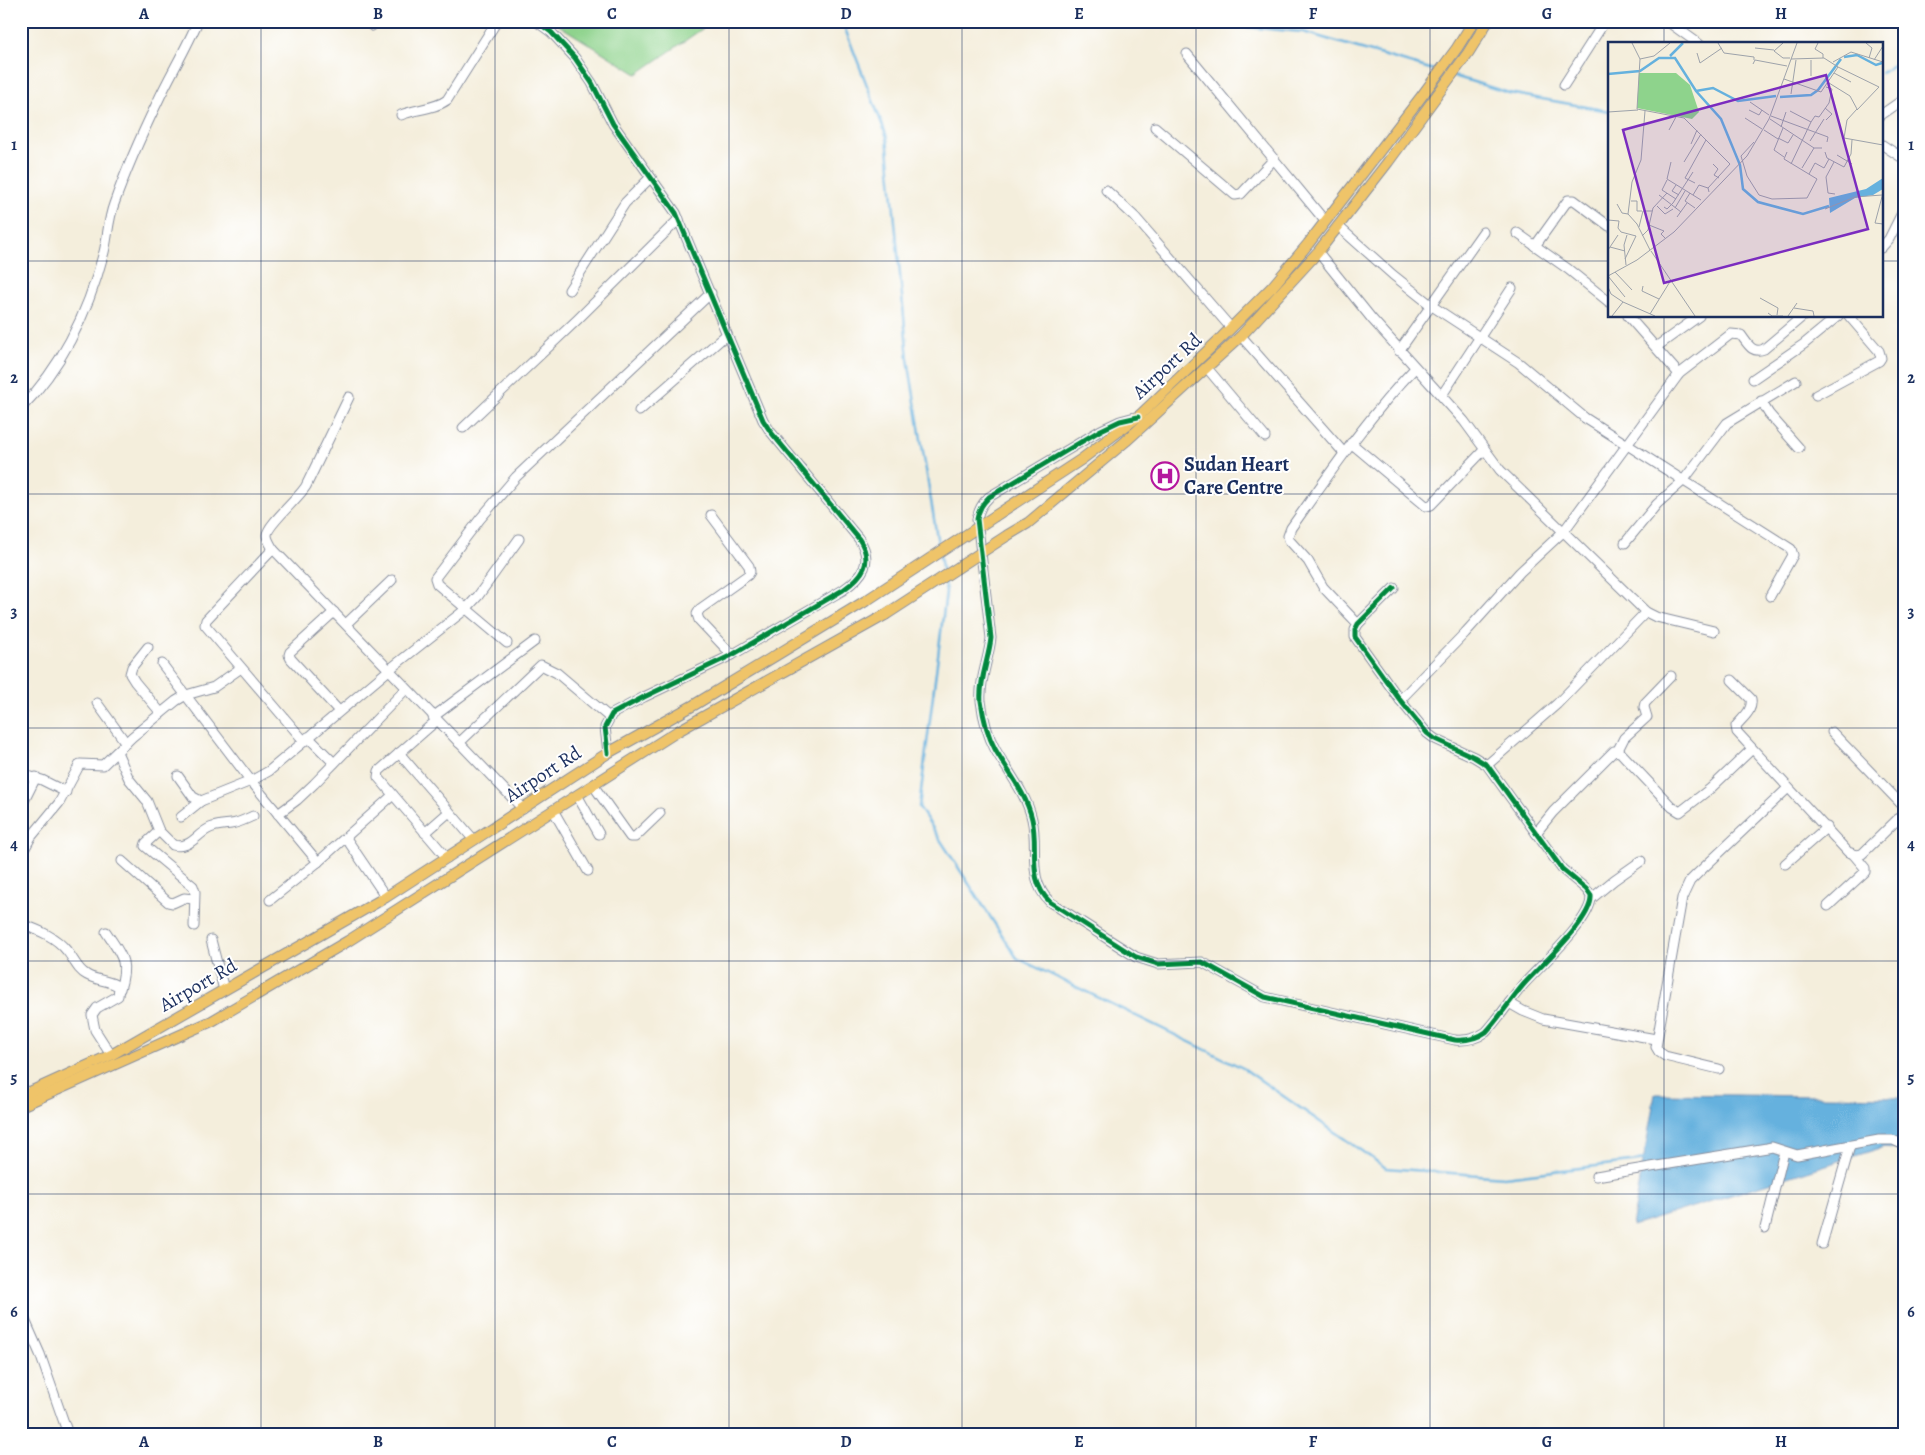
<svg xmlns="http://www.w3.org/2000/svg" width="1925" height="1455" viewBox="0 0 1925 1455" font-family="Alegreya,serif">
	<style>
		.green { fill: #8ed38c; stroke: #548175 }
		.water { fill: #65b1de; stroke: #40709e }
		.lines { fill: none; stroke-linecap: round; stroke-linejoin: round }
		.stream { stroke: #65b1de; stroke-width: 2.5 }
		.minor-casing { stroke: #888e9d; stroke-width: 11 }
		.major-casing { stroke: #888e9d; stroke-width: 12 }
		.minor { stroke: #fff; stroke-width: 9 }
		.major { stroke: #efc469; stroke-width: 10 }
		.major-bridge-casing { stroke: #888e9d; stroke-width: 12; stroke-linecap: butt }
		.major-bridge { stroke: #efc469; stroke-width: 10 }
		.cycleway-casing { stroke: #fff; stroke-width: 8 }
		.cycleway { stroke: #00873e; stroke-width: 5 }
		.grid { fill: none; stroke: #1b2f5e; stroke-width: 1; stroke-opacity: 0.55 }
		.labels { text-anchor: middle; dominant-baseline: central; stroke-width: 4; stroke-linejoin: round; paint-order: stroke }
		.street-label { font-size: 20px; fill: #1b2f5e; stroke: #fff }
		.poi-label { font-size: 20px; font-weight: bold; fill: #1b2f5e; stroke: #fff; text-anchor: start }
		.inset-river { fill: none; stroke: #65b1de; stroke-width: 2.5 }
		.inset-road { fill: none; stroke: #9da2aa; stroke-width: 1 }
		.view { fill: #7b2cbf; fill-opacity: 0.15; stroke: #7b2cbf; stroke-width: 2.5 }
		.inset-edge { fill: none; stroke: #1b2f5e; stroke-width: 2.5 }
		.neatline { fill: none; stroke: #1b2f5e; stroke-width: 2 }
		.grid-label { font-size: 16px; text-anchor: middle; font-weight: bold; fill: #1b2f5e }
	</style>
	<rect width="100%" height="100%" fill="#fff"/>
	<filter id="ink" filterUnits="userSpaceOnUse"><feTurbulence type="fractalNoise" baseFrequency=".02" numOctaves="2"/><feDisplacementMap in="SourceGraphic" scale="10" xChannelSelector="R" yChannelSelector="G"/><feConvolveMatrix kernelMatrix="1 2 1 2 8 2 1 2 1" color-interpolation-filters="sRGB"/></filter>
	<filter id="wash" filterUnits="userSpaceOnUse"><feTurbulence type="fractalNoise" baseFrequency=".0096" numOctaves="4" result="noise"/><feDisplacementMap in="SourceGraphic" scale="20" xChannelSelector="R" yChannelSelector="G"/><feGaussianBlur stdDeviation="1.12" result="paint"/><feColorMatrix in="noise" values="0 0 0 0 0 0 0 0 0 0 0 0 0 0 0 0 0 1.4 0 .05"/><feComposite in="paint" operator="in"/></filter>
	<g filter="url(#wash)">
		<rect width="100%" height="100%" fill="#f4eedc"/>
		<!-- green -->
		<path class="green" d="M552 21H712V22L637 74Z"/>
		<!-- water -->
		<path class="water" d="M1655 1094 1904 1097V1149L1884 1147 1632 1226Z"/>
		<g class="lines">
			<!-- stream -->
			<g class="stream">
				<path d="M842 21 887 137 908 359 939 550"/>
				<path d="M1172 21 1303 32 1437 71"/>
				<path d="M1881 73 1904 58"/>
				<path d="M1454 76 1509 93 1609 111"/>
				<path d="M940 555 943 575"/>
				<path d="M944 580 946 592 919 807 1017 958 1243 1068 1386 1168 1504 1177 1647 1160"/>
			</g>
		</g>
	</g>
	<g filter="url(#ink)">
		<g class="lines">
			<!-- minor casing -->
			<g class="minor-casing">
				<g id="minor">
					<path d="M536 21 551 32 575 58 592 83 613 124 676 213 763 420 770 431 859 539C874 562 863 576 843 590L732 655 644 697 612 714 605 727 608 753"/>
					<path d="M1667 21 1699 44"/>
					<path d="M372 26 373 21"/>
					<path d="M1187 54 1325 221"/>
					<path d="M1564 85 1605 21"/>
					<path d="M401 115C415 109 435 109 447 100L497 21"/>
					<path d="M1881 115 1904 99"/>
					<path d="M1155 127 1235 195 1241 194 1274 159"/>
					<path d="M1881 144 1904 159"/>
					<path d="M1106 190 1135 217 1231 328"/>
					<path d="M1338 226 1393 275 1432 306 1519 363 1585 418 1791 549 1793 555 1770 596"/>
					<path d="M1517 233 1568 269 1609 302"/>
					<path d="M1535 246 1568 200H1574L1609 226"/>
					<path d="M1881 248 1889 239 1904 209"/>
					<path d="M1318 252 1372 319 1464 421 1500 470 1646 612 1656 617 1714 631"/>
					<path d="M569 290 625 203 650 178"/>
					<path d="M1628 316 1679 374"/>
					<path d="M1241 336 1344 453"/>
					<path d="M1656 347 1699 316"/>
					<path d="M1399 351 1483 232"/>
					<path d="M1207 368 1265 437"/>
					<path d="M1753 379 1804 344 1838 316"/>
					<path d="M1442 395 1512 288"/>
					<path d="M1816 395 1879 361 1881 358 1879 351 1849 316"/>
					<path d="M349 397 306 486C299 498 267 525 267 535 267 540 271 545 273 549L523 809"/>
					<path d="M1761 401 1769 414 1799 448"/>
					<path d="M21 408C63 366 89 309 104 252 108 236 108 220 114 204 126 170 141 136 157 103 170 75 186 49 198 21"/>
					<path d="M639 411 727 334"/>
					<path d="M1135 417 1120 421 1101 430 989 497C982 504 979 509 977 519L991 638C989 658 979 681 981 701 983 716 988 736 995 749 1008 772 1026 793 1032 819 1039 848 1026 879 1050 902L1136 957 1158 964 1202 962 1265 997 1455 1040C1467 1041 1476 1039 1486 1032 1500 1017 1511 999 1524 984 1540 966 1593 919 1591 896L1586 889 1562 869 1487 765 1474 757 1435 739 1427 733 1400 700 1355 637V630L1358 624 1394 588"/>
					<path d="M463 428 578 319 679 219"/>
					<path d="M1351 443 1426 506 1431 505 1484 450"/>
					<path d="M711 515 749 566 750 572 748 575 700 609 697 614 699 620 732 655"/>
					<path d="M1625 543 1657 504 1683 481 1727 423 1796 381"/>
					<path d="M273 549 206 620 205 625 304 741"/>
					<path d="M334 612 290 652 289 655 291 659 339 711"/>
					<path d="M346 624 392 580"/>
					<path d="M1358 624 1323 587 1308 561 1289 540 1288 536 1291 528C1330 473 1368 417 1415 368"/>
					<path d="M507 643 437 584 435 578 480 519 516 477 711 293"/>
					<path d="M148 647 132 667 130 674 135 682 161 713"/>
					<path d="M162 664 251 781 318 862"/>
					<path d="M1732 680 1751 699C1753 711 1743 717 1736 726L1737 732 1848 852 1857 855 1862 854 1904 813"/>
					<path d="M1400 700 1465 633 1520 572 1564 531 1679 374 1731 334 1741 335C1748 344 1752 354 1764 349L1803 316"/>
					<path d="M97 703 126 743"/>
					<path d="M433 717 535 641"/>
					<path d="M436 721 379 771 378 777 447 858"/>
					<path d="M1832 732 1904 807"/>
					<path d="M308 737 334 763"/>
					<path d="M459 743 541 665 557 673 609 717"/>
					<path d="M1618 750 1624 738 1647 717 1644 707 1645 703 1671 676"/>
					<path d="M117 752 129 779 147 801 159 831 173 845C190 849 195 836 208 829 215 825 223 825 231 824 239 823 246 819 253 816"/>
					<path d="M399 753 474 840"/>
					<path d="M1487 765 1557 704 1646 612"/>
					<path d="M21 774 42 780 66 792"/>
					<path d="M178 776 193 797 201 801 251 781 269 771 390 669 466 609 478 596 519 539"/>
					<path d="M593 785 630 837H635L660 813"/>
					<path d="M577 795 599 834"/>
					<path d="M21 807 36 777"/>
					<path d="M553 810 588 871"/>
					<path d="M278 814 297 800 314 784 406 689"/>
					<path d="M181 817 201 801"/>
					<path d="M159 831 146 843 145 846 193 886 195 892 194 926"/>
					<path d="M425 833 449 812"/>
					<path d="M1536 833 1553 812 1614 751 1620 752 1672 807 1680 812 1711 788 1752 749"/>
					<path d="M346 838 386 897"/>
					<path d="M21 855 31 837 59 803 80 764 103 765 132 737 176 701 186 695 214 687 241 668"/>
					<path d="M122 861 168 902 173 903 184 898 194 899"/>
					<path d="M1785 864 1827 827"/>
					<path d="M1591 899 1614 880 1641 861"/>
					<path d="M270 900 318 862 393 795"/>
					<path d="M1828 906 1865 872V868L1854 855"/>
					<path d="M21 924C39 930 56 937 67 951 74 959 77 970 87 975 97 981 111 980 119 987L118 996 97 1008 92 1015 95 1030 111 1055"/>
					<path d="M106 932C121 955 129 960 120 989"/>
					<path d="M211 940 224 990"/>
					<path d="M1509 1003 1523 1011 1543 1019 1656 1039"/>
					<path d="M1719 1069 1665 1056 1659 1052 1656 1047 1682 898 1690 881 1698 873 1788 788"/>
					<path d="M21 1085 26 1094"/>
					<path d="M1596 1176 1767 1148 1772 1147 1797 1155 1879 1140H1893L1904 1145"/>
					<path d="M1765 1228 1784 1152"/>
					<path d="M1822 1244 1850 1146"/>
					<path d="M21 1311 40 1354 68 1434"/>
				</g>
			</g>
			<!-- major casing -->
			<g class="major-casing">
				<g id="major">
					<path d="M995 516 1082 459 1140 415 1222 337 1272 287 1308 244 1421 97 1457 48 1474 21"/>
					<path d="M1008 535 1028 523 1126 441 1241 336 1318 252 1388 162 1468 53 1488 21"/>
					<path d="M21 1096 111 1055 386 897 608 753 694 705 864 602"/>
					<path d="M21 1106 212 1021 348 941 678 731 885 615"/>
				</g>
			</g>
			<!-- minor -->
			<use href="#minor" class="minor"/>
			<!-- major -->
			<use href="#major" class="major"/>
			<!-- major-bridge casing -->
			<g class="major-bridge-casing">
				<g id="major-bridge">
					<path d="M864 602 995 516"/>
					<path d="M885 615 1008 535"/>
				</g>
			</g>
			<!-- major-bridge -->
			<use href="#major-bridge" class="major-bridge"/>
			<!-- cycleway casing -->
			<g class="cycleway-casing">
				<g id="cycleway">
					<path d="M536 21 551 32 575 58 592 83 613 124 676 213 763 420 770 431 859 539C874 562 863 576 843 590L732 655 644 697 612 714 605 727 608 753"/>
					<path d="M1138 417 1120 421 1101 430 989 497C982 504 979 509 977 519L991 638C989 658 979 681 981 701 983 716 988 736 995 749 1008 772 1026 793 1032 819 1039 848 1026 879 1050 902L1136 957 1158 964 1202 962 1265 997 1455 1040C1467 1041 1476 1039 1486 1032 1500 1017 1511 999 1524 984 1540 966 1593 919 1591 896L1586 889 1562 869 1487 765 1474 757 1435 739 1427 733 1400 700 1355 637V630L1358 624 1394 588"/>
				</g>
			</g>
			<!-- cycleway -->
			<use href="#cycleway" class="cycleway"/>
		</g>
	</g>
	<!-- grid -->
	<path class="grid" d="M261 21V1434M495 21V1434M729 21V1434M962 21V1434M1196 21V1434M1430 21V1434M1664 21V44M21 261H1609M1881 261H1904M1664 316V1434M21 494H1904M21 728H1904M21 961H1904M21 1194H1904"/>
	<!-- icons -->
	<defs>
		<g id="hospital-ring" transform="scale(1.4375)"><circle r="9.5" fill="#fff" stroke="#b5179e" stroke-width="1.5"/><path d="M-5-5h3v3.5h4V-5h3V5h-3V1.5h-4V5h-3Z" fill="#b5179e"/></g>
	</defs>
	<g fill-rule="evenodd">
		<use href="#hospital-ring" x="1165" y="476"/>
	</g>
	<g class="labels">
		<!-- street labels -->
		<g class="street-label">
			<text transform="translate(1167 366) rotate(-43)">Airport Rd</text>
			<text transform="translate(543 774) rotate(-33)">Airport Rd</text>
			<text transform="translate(198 985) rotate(-30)">Airport Rd</text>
		</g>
		<!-- poi labels -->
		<g class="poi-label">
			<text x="1184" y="464">Sudan Heart<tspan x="1184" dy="23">Care Centre</tspan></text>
		</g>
	</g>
	<!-- overview -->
	<g transform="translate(1608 42)">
		<rect width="275" height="275" fill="#f4eedc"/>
		<path d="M31 31H68L82 43 91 70 84 77 29 66Z" fill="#8ed38c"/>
		<path d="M275 136V147L265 153 247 156 222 171 221 156 258 147Z" fill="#65b1de"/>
		<path class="inset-river" d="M62 14 75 1M236 15 249 13 268 23 274 21M0 32 32 29 51 16H67L88 49 113 77 132 123 135 147 150 160 195 172 221 164M88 49 105 46 130 59 168 54M172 55 203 53 210 48 233 17"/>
		<path class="inset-road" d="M24 1 32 17M110 1 116 11 146 15V18M175 1 166 9 175 16H182M210 1 207 7 215 12V16M258 1 264 6 261 16M147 6 166 8M89 11 92 21 114 6M32 17 29 67 76 76 122 122 100 146 101 150M32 17 46 14 62 1M266 18 275 4M225 20 243 10 275 20M145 22 147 18 179 24M230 25 271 45 249 68M226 31 243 40M203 34V18M176 37 213 50 230 25 216 16 183 17M221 41 242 54 249 67 239 78 236 96 275 103M183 52 188 18M142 60 161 73M217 66 224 72 218 78M141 68 151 73 154 68M37 69 33 118 24 140 20 172 29 182 42 208M182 69 203 80M0 70 30 68M163 74 220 95 219 100M137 76 154 87M162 77 206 106H214M173 85 178 70M175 86 166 108 176 115M61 88 69 73M156 88 170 97M170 96 180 101 185 93M202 99 216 77M146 100 133 114 139 134 151 153 164 157 199 156 209 137 176 117 179 110M83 102 89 88M217 110 219 116 236 125 243 112 244 98M229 113 244 122M63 120 59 137 93 158M76 120 93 92M226 120 218 135 220 151 227 152M105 122 110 127 106 133 111 136M183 122 203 80 207 74 211 75 221 61 224 47 218 45M194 126 206 106M201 132 207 121 216 126 221 117M59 138 54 148 68 157M87 141 77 136 98 98M68 143 64 149 71 153M82 151 77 159 87 166M275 151 267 181 275 182M51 153 73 170M85 153 91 143 100 146M23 159H29V169H34M9 162 14 171 20 172M49 164 57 172 65 167M56 165 59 167 65 161 85 130M67 166 77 149M217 167 247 155 274 153M69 175 79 161M0 178 11 179 10 186 13 190 28 194 17 217M41 183 56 189 53 192 57 196M31 185 35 169H44M34 194 40 188 45 166 59 151M2 205 17 209M0 208 10 193M43 209 87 274M18 223 16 203 19 193M7 230 24 248M0 234 17 255M0 234 29 218 66 190 139 114 161 77 189 1M35 244 34 249 51 257M0 245 3 252 15 260 47 274M152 256 170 266 169 273M186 266 205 269 206 274M160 271 164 274H175M42 272 63 238M4 274 15 260M180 274 189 261"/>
		<path class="view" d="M218 33 260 187 56 241 15 88Z"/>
		<rect width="275" height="275" class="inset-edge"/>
	</g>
	<!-- margin -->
	<rect width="1925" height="1455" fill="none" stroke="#fff" stroke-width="55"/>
	<rect x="28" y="28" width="1870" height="1400" class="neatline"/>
	<g class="grid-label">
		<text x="144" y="19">A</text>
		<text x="378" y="19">B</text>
		<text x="612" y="19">C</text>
		<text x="846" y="19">D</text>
		<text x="1079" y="19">E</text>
		<text x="1313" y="19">F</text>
		<text x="1547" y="19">G</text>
		<text x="1781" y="19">H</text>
		<text x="14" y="150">1</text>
		<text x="1911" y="150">1</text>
		<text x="14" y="383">2</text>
		<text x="1911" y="383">2</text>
		<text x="14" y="617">3</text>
		<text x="1911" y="617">3</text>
		<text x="14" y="850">4</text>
		<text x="1911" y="850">4</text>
		<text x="14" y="1083">5</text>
		<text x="1911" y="1083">5</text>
		<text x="14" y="1317">6</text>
		<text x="1911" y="1317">6</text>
		<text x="144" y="1447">A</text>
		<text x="378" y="1447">B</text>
		<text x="612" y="1447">C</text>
		<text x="846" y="1447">D</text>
		<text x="1079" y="1447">E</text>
		<text x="1313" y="1447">F</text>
		<text x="1547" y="1447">G</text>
		<text x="1781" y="1447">H</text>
	</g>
</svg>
